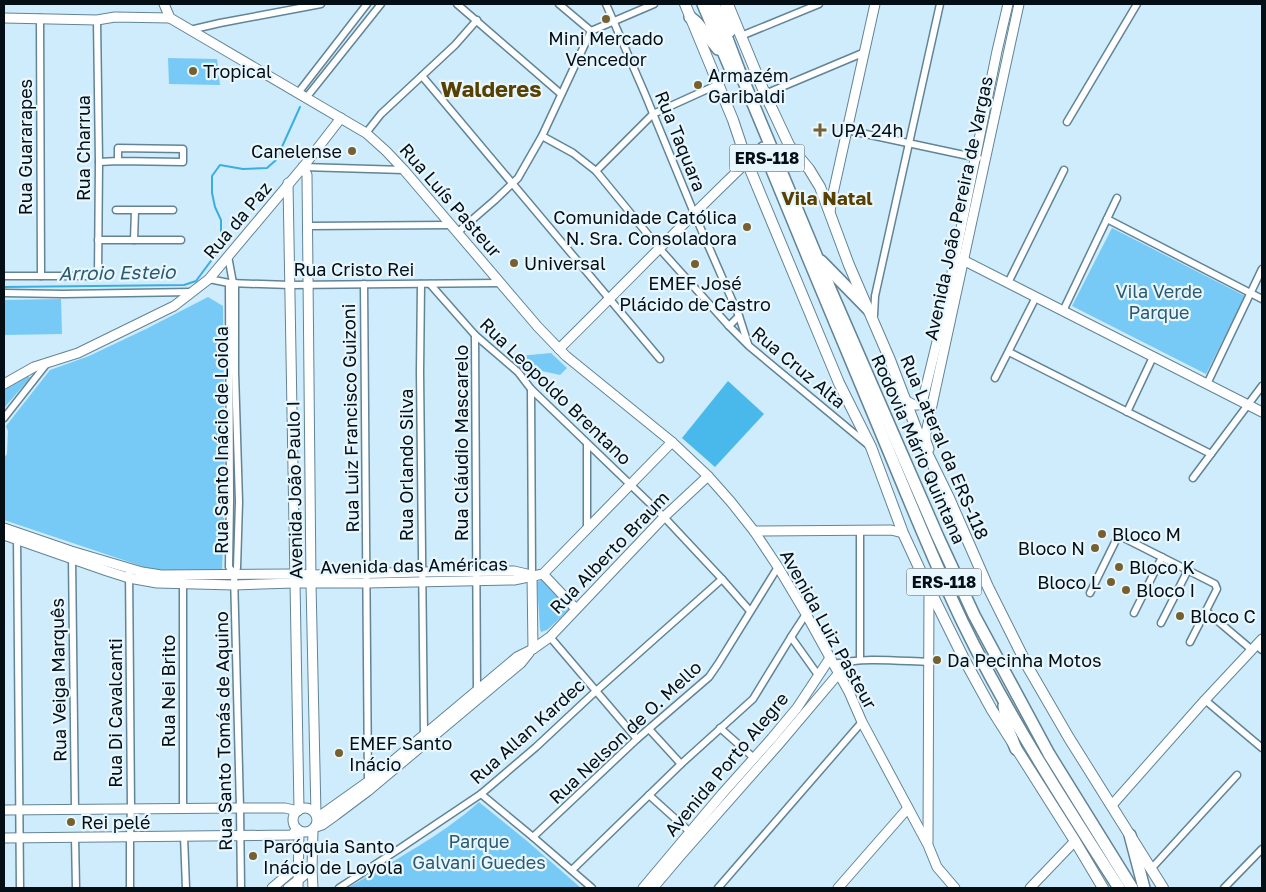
<svg xmlns="http://www.w3.org/2000/svg" width="1266" height="892" viewBox="0 0 1266 892" font-family="'Golos Text',sans-serif">
	<style>
		.green { fill: #76caf5 }
		.forest { fill: #49b9ec }
		.lines { fill: none; stroke-linecap: round; stroke-linejoin: round }
		.stream { stroke: #3baee0; stroke-width: 2 }
		.street-casing { stroke: #628496; stroke-width: 9 }
		.secondary-casing { stroke: #628496; stroke-width: 11 }
		.primary-casing { stroke: #628496; stroke-width: 12 }
		.highway-casing { stroke: #628496; stroke-width: 14 }
		.street { stroke: #fff; stroke-width: 6 }
		.secondary { stroke: #fff; stroke-width: 9 }
		.primary { stroke: #fff; stroke-width: 10 }
		.highway { stroke: #fff; stroke-width: 11 }
		.poi-dot { fill: #766030; stroke: #e8f6fe; stroke-width: 2 }
		.labels { text-anchor: middle; dominant-baseline: central; stroke-width: 4.5; stroke-linejoin: round; paint-order: stroke }
		.shield { fill: #e8f6fe; stroke: #48545b; stroke-width: 1 }
		.shield-label { font-size: 16px; font-weight: bold; fill: #030e15 }
		.poi-label { font-size: 18px; fill: #030e15; stroke: #e8f6fe; text-anchor: start }
		.street-label { font-size: 18px; fill: #030e15; stroke: #e8f6fe }
		.park-label { font-size: 18px; fill: #2b596f; stroke: #e8f6fe }
		.neighbourhood-label { font-size: 19px; font-weight: bold; fill: #584100; stroke: #e8f6fe }
		.water-label { font-size: 19px; font-style: italic; fill: #2c5a70; stroke: #e8f6fe }
		.district-label { font-size: 22px; font-weight: bold; fill: #584100; stroke: #e8f6fe }
	</style>
	<rect width="100%" height="100%" fill="#ceecfc"/>
	<!-- green -->
	<g class="green">
		<path d="M168 58 217 59 220 85 169 84Z"/>
		<path d="M1112 228 1245 296 1206 374 1072 306Z"/>
		<path d="M208 297 223 306 225 499 222 570H153L4 520V458L7 454 8 431 6 426 50 370 89 356 146 329Z"/>
		<path d="M61 299 62 334 4 335V300Z"/>
		<path d="M551 353 567 368 560 375 542 371 530 377 508 357Z"/>
		<path d="M28 375 30 378 4 408V389Z"/>
		<path d="M544 579 571 608 547 630 541 632 540 629 537 582Z"/>
		<path d="M479 802 527 841 581 888H348C392 861 440 837 479 802Z"/>
	</g>
	<!-- forest -->
	<path class="forest" d="M728 381 764 414 715 467 682 438Z"/>
	<g class="lines">
		<!-- stream -->
		<path class="stream" d="M4 287 184 285 196 281 219 250 221 235V220L215 207 212 193V176L220 165 243 169 267 168 276 160 300 107"/>
		<!-- street casing -->
		<g class="street-casing">
			<g id="street">
				<path d="M457 4 561 94"/>
				<path d="M559 4 591 31"/>
				<path d="M606 4 645 94 694 213 739 316 748 344"/>
				<path d="M40 18 41 276"/>
				<path d="M190 30 220 23 321 4"/>
				<path d="M741 36 819 4"/>
				<path d="M422 76 660 359"/>
				<path d="M298 93 367 4"/>
				<path d="M765 94 865 52"/>
				<path d="M306 98 381 4"/>
				<path d="M1067 122 1137 4"/>
				<path d="M847 130 978 158"/>
				<path d="M366 133 381 114 455 45 477 20"/>
				<path d="M542 136 573 153 596 171 659 248 729 326 749 346 867 444"/>
				<path d="M99 162 118 161 183 162V149L118 148V161"/>
				<path d="M303 167 404 170"/>
				<path d="M596 171 653 114 719 84"/>
				<path d="M116 210H173"/>
				<path d="M1107 219 1262 299"/>
				<path d="M308 226 451 225"/>
				<path d="M458 232 495 200 518 178 542 136 591 31 654 4"/>
				<path d="M98 240H181"/>
				<path d="M134 240 135 211"/>
				<path d="M228 256 233 283"/>
				<path d="M4 276H98L99 162 97 20"/>
				<path d="M209 279 229 283 290 285 501 283"/>
				<path d="M229 283 230 500 229 567 234 574"/>
				<path d="M235 283V372L239 502 237 568 234 574 240 808 241 888"/>
				<path d="M1008 283 1064 170"/>
				<path d="M364 284 368 783"/>
				<path d="M421 284 420 372 424 735"/>
				<path d="M430 284 475 335 518 372 531 389 664 517 722 579 750 611"/>
				<path d="M4 293 63 294 192 292"/>
				<path d="M1063 311 1117 198"/>
				<path d="M874 315 875 296 940 4"/>
				<path d="M729 326 739 316"/>
				<path d="M475 335 477 693"/>
				<path d="M1009 352 1211 454"/>
				<path d="M995 378 1036 297"/>
				<path d="M1207 384 1262 269"/>
				<path d="M531 389 532 576"/>
				<path d="M1127 412 1153 357"/>
				<path d="M4 418 48 362"/>
				<path d="M587 444V528"/>
				<path d="M1193 478 1262 386"/>
				<path d="M860 530V660"/>
				<path d="M17 536 20 888"/>
				<path d="M72 557 75 809"/>
				<path d="M129 568 131 808 130 837V888"/>
				<path d="M183 581V808"/>
				<path d="M1090 593 1117 538 1122 537 1215 584 1217 589 1190 642"/>
				<path d="M1206 611 1252 650"/>
				<path d="M1134 613 1162 557"/>
				<path d="M1161 623 1188 570"/>
				<path d="M550 637 637 739"/>
				<path d="M791 637 818 675"/>
				<path d="M1256 645 1262 650"/>
				<path d="M834 664C865 657 898 661 929 662"/>
				<path d="M1205 700 1262 748"/>
				<path d="M720 728 754 758"/>
				<path d="M649 729 681 764"/>
				<path d="M481 794 533 837 592 888"/>
				<path d="M649 795 690 832"/>
				<path d="M184 836 186 888"/>
				<path d="M75 837 76 888"/>
				<path d="M533 837 637 739 709 677 718 664 778 567"/>
				<path d="M1151 869 1237 775"/>
				<path d="M572 870 681 764 753 699 791 637 806 614"/>
				<path d="M339 888 399 849 481 794 536 747 596 691 722 579"/>
				<path d="M718 888 862 722"/>
				<path d="M1224 888 1262 849"/>
			</g>
		</g>
		<!-- secondary casing -->
		<g class="secondary-casing">
			<g id="secondary">
				<path d="M164 4 170 18 366 133 386 151 404 170 538 327 566 356 672 442 708 476 731 502 754 531 778 567 806 614 849 692 862 722 928 845 937 867 955 888"/>
				<path d="M4 18 97 20 115 17 170 18"/>
				<path d="M303 167 307 175 311 583 316 815"/>
				<path d="M288 183 299 810"/>
				<path d="M830 212 832 198 875 4"/>
				<path d="M959 258 1262 412"/>
				<path d="M559 349C622 287 683 223 747 162"/>
				<path d="M4 384 34 367 78 353 174 306 209 279 303 167 341 118"/>
				<path d="M905 400 914 405H918L922 403 925 391 943 317 997 51 1008 4"/>
				<path d="M929 449 926 441V433L1019 4"/>
				<path d="M4 528 71 551 142 572 161 575 294 574 312 575 422 572 514 571 531 575"/>
				<path d="M754 531 891 530 903 533"/>
				<path d="M4 535 107 571 129 578 157 583 234 585 294 583H367L514 580 543 574 672 442"/>
				<path d="M543 574 576 609"/>
				<path d="M532 576 533 649"/>
				<path d="M1112 805 1205 700 1262 639"/>
				<circle cx="305" cy="820" r="12"/>
				<path d="M4 810 240 808H285L298 811"/>
				<path d="M317 818 369 781 517 657 533 649 550 637 664 517 708 476"/>
				<path d="M316 827 322 825 336 815 368 791 521 663 529 653"/>
				<path d="M313 830 312 869 313 888"/>
				<path d="M4 838 292 835 297 829"/>
				<path d="M928 842 929 590"/>
				<path d="M272 888 298 866"/>
				<path d="M288 888 312 869"/>
				<path d="M298 888 299 831"/>
				<path d="M643 888 722 794 772 738 797 708 830 658"/>
				<path d="M653 888 681 855 779 744 839 673"/>
				<path d="M838 888 908 808"/>
				<path d="M1030 888 1075 841"/>
			</g>
		</g>
		<!-- primary casing -->
		<g class="primary-casing">
			<g id="primary">
				<path d="M685 4 733 120 747 162 839 383 871 447 903 533 921 572 964 659 992 710 1075 841 1103 888"/>
				<path d="M729 7 765 94 789 145 809 169 820 187 849 265 890 360 916 428 928 455 949 498 988 587 1029 669 1069 738 1163 888"/>
			</g>
		</g>
		<!-- highway casing -->
		<g class="highway-casing">
			<g id="highway">
				<path d="M703 4 733 75"/>
				<path d="M714 4 739 70 831 291 938 537 974 615 1049 754 1132 888"/>
				<path d="M726 4 730 31"/>
				<path d="M690 17 697 23 718 49"/>
				<path d="M763 148C802 244 842 339 882 435 908 497 933 560 962 621 1007 714 1063 801 1119 888"/>
				<path d="M821 261 869 310"/>
				<path d="M1004 706 1008 729 1016 749"/>
				<path d="M1130 835 1144 888"/>
			</g>
		</g>
		<!-- street -->
		<use href="#street" class="street"/>
		<!-- secondary -->
		<use href="#secondary" class="secondary"/>
		<!-- primary -->
		<use href="#primary" class="primary"/>
		<!-- highway -->
		<use href="#highway" class="highway"/>
	</g>
	<!-- markers -->
	<g class="poi-dot">
		<circle cx="606" cy="19" r="5"/>
		<circle cx="193" cy="71" r="5"/>
		<circle cx="698" cy="85" r="5"/>
		<path d="M817.5 122.5h5v5h5v5h-5v5h-5v-5h-5v-5h5z"/>
		<circle cx="352" cy="151" r="5"/>
		<circle cx="747" cy="227" r="5"/>
		<circle cx="514" cy="263" r="5"/>
		<circle cx="695" cy="264" r="5"/>
		<circle cx="1102" cy="534" r="5"/>
		<circle cx="1095" cy="548" r="5"/>
		<circle cx="1119" cy="567" r="5"/>
		<circle cx="1111" cy="582" r="5"/>
		<circle cx="1126" cy="590" r="5"/>
		<circle cx="1180" cy="616" r="5"/>
		<circle cx="937" cy="660" r="5"/>
		<circle cx="339" cy="753" r="5"/>
		<circle cx="71" cy="822" r="5"/>
		<circle cx="253" cy="856" r="5"/>
	</g>
	<g class="labels">
		<!-- shield labels -->
		<g class="shield">
			<rect x="729.5" y="144.5" width="75" height="27" rx="4"/>
			<rect x="906.5" y="568.5" width="75" height="27" rx="4"/>
		</g>
		<g class="shield-label">
			<text x="767" y="158">ERS-118</text>
			<text x="944" y="582">ERS-118</text>
		</g>
		<!-- poi labels -->
		<g class="poi-label">
			<text x="606" y="38" text-anchor="middle">Mini Mercado<tspan x="606" dy="21">Vencedor</tspan></text>
			<text x="203" y="71">Tropical</text>
			<text x="708" y="75">Armazém<tspan x="708" dy="21">Garibaldi</tspan></text>
			<text x="831" y="130">UPA 24h</text>
			<text x="342" y="151" text-anchor="end">Canelense</text>
			<text x="737" y="217" text-anchor="end">Comunidade Católica<tspan x="737" dy="21">N. Sra. Consoladora</tspan></text>
			<text x="524" y="263">Universal</text>
			<text x="695" y="283" text-anchor="middle">EMEF José<tspan x="695" dy="21">Plácido de Castro</tspan></text>
			<text x="1112" y="534">Bloco M</text>
			<text x="1085" y="548" text-anchor="end">Bloco N</text>
			<text x="1129" y="567">Bloco K</text>
			<text x="1101" y="582" text-anchor="end">Bloco L</text>
			<text x="1136" y="590">Bloco I</text>
			<text x="1190" y="616">Bloco C</text>
			<text x="947" y="660">Da Pecinha Motos</text>
			<text x="349" y="743">EMEF Santo<tspan x="349" dy="21">Inácio</tspan></text>
			<text x="81" y="822">Rei pelé</text>
			<text x="263" y="846">Paróquia Santo<tspan x="263" dy="21">Inácio de Loyola</tspan></text>
		</g>
		<!-- street labels -->
		<g class="street-label">
			<text transform="translate(681 141) rotate(68)">Rua Taquara</text>
			<text transform="translate(25 147) rotate(-90)">Rua Guararapes</text>
			<text transform="translate(83 148) rotate(-90)">Rua Charrua</text>
			<text transform="translate(451 200) rotate(49)">Rua Luís Pasteur</text>
			<text transform="translate(958 208) rotate(-78)">Avenida João Pereira de Vargas</text>
			<text transform="translate(237 220) rotate(-50)">Rua da Paz</text>
			<text x="354" y="269">Rua Cristo Rei</text>
			<text transform="translate(799 367) rotate(40)">Rua Cruz Alta</text>
			<text transform="translate(556 391) rotate(44)">Rua Leopoldo Brentano</text>
			<text transform="translate(350 418) rotate(-91)">Rua Luiz Francisco Guizoni</text>
			<text transform="translate(221 440) rotate(-90)">Rua Santo Inácio de Loiola</text>
			<text transform="translate(461 443) rotate(-90)">Rua Cláudio Mascarelo</text>
			<text transform="translate(945 447) rotate(67)">Rua Lateral da ERS-118</text>
			<text transform="translate(919 449) rotate(66)">Rodovia Mário Quintana</text>
			<text transform="translate(406 465) rotate(-90)">Rua Orlando Silva</text>
			<text transform="translate(294 490) rotate(-91)">Avenida João Paulo I</text>
			<text transform="translate(609 552) rotate(-46)">Rua Alberto Braum</text>
			<text transform="translate(414 565) rotate(-1)">Avenida das Américas</text>
			<text transform="translate(829 629) rotate(61)">Avenida Luiz Pasteur</text>
			<text transform="translate(58 680) rotate(-91)">Rua Veiga Marquês</text>
			<text transform="translate(168 691) rotate(-90)">Rua Nei Brito</text>
			<text transform="translate(115 713) rotate(-90)">Rua Di Cavalcanti</text>
			<text transform="translate(223 731) rotate(-91)">Rua Santo Tomás de Aquino</text>
			<text transform="translate(527 731) rotate(-42)">Rua Allan Kardec</text>
			<text transform="translate(625 732) rotate(-43)">Rua Nelson de O. Mello</text>
			<text transform="translate(726 764) rotate(-50)">Avenida Porto Alegre</text>
		</g>
		<!-- park labels -->
		<g class="park-label">
			<text x="1159" y="291">Vila Verde<tspan x="1159" dy="21">Parque</tspan></text>
			<text x="479" y="841">Parque<tspan x="479" dy="21">Galvani Guedes</tspan></text>
		</g>
		<!-- neighbourhood labels -->
		<g class="neighbourhood-label">
			<text x="827" y="197">Vila Natal</text>
		</g>
		<!-- water labels -->
		<g class="water-label">
			<text transform="translate(117 272) rotate(-1)">Arroio Esteio</text>
		</g>
		<!-- district labels -->
		<g class="district-label">
			<text x="491" y="88">Walderes</text>
		</g>
	</g>
	<!-- border -->
	<rect width="1266" height="892" fill="none" stroke="#030e15" stroke-width="10"/>
</svg>
